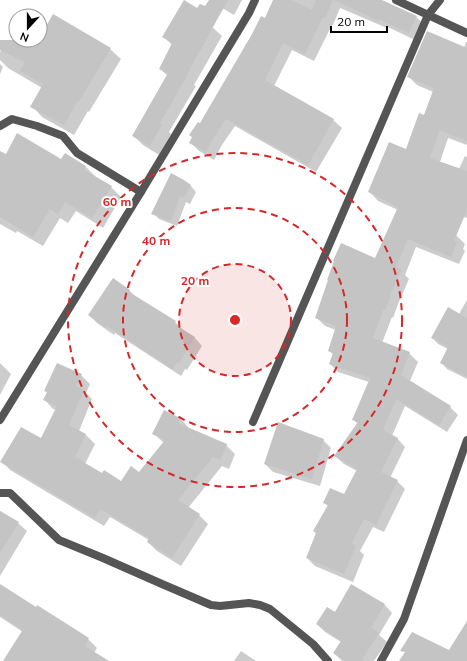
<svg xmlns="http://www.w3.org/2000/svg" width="467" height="661" viewBox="0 0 467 661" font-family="Mulish,sans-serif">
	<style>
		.shadow { fill: #0003 }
		.building { fill: #c4c4c4 }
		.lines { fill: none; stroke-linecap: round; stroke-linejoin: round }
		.service { stroke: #555; stroke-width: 8 }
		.minor { stroke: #555; stroke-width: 8 }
		.ring { fill: none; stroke: #d62828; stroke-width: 2; stroke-dasharray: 7 5 }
		.centre { fill: #d62828; stroke: #fff; stroke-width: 2 }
		.ring-label { font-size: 12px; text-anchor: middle; font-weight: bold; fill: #d62828; stroke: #fff; stroke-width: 4; stroke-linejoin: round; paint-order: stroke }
	</style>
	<rect width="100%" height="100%" fill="#fff"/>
	<!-- shadow -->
	<g class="shadow">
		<path d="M209 0H242L234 15Z"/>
		<path d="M274 0H379L416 17 425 25 417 41 388 27 387 28 340 8 333 25H332L314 61 292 50 274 86 333 120 342 128 316 172 235 126 222 145 214 160 199 151 190 142 200 125 251 47Z"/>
		<path d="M212 27 222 36 194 85 196 86 169 132 171 134 159 155 143 145 134 136 168 76 160 69 172 45 164 37Z"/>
		<path d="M40 38 110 49 121 59 89 112 88 111 74 135 42 117 32 106 42 88 8 68 0 60V52L6 40H40Z"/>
		<path d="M466 42H467V145L448 138 440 162 459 169 465 156 467 157V218L417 202 412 215 456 235 465 244 463 249 465 251 459 264 416 247 405 275 409 279 398 304 393 318 392 317 382 343 409 353 418 362 410 381 450 407 458 415 447 432 405 406 392 436 397 438 405 447 390 478 397 481 405 489 384 532 373 527 360 551 364 555 353 582 315 566 307 558 328 506 324 502 345 496 357 471 344 464 335 456 358 424 353 419 369 382 338 372 330 364 333 354 329 351 336 330 325 326 317 318 376 259 398 210 378 201 370 192 407 150 424 116 433 92 417 85 409 77 464 48Z"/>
		<path d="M0 64 3 67 0 74Z"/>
		<path d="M65 154 86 167 96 177H95L111 187 121 197 103 228 76 211 68 223 60 218 43 246 17 231 16 233 0 224V160L6 155 62 160Z"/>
		<path d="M190 185 196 192 190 204 186 202 177 226 159 219 153 213Z"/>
		<path d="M113 280 130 291 137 298 175 322 183 330 195 338 202 346 187 370 185 369 181 376 115 333 114 335 97 323 89 315Z"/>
		<path d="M467 300V379L447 369 441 362 448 349 438 344 432 337 459 314Z"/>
		<path d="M0 363 11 374 0 395Z"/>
		<path d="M81 375 90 384 86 393 92 399 79 431 86 435 95 444 85 464 103 474 122 482 139 473 164 443 154 434 180 418 188 427V428L226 445 235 454 229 469 222 466 188 508 199 515 208 524 181 566 157 551 148 542 149 540 110 517 104 526 10 470 2 461 42 439 56 410 53 409 45 400 48 393 46 391Z"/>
		<path d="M323 440 331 448 320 486 273 472 265 464Z"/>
		<path d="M0 511 18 523 27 531 0 576Z"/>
		<path d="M0 585 36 609 88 639 97 648 94 653 107 661H5L23 632 0 617Z"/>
		<path d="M351 586 385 605 392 613 379 635 387 642 374 661H342L334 653 341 642 325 632 317 624 335 614Z"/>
		<path d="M241 651 256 661H234Z"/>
	</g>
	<!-- building -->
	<g class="building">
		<path d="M184 0 197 8 200 4 205 6 209 0H228L186 76H187L160 123 162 124 150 146 132 136 168 73 159 69 172 43 162 37Z"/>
		<path d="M273 0H291L312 10 316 0H333L325 18 323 17 305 54 283 43 265 80 334 119 308 165 226 119 214 137 206 152 189 143 192 137 189 135 198 122 200 123 252 34 261 16 265 18Z"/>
		<path d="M334 0H382L417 16 409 33 379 19V21Z"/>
		<path d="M53 14 111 48 78 103 77 102 64 125 30 107 43 84 20 71 25 62 0 50V40H40V37Z"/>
		<path d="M427 31 467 48V141L440 130 430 158 467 171V210L454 241 457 242 451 257 408 239 396 267 401 270 390 295H391L385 310H383L373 338 410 352 401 375 451 406 439 425 396 399 383 430 398 438 381 472 398 480 376 525 364 519 352 543 356 546 344 574 306 558 316 533 313 531 328 505 323 503 330 488 344 494 357 469 334 456 358 422 352 420 370 378 329 364 333 353 328 351 336 326 315 318 328 280H327L334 261H333L341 243 375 258 398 207 368 192 389 142 406 149 419 113 424 115 434 88 407 77Z"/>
		<path d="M17 133 61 159 65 153 86 166 84 170 112 186 92 218 65 202 58 214 50 209 33 237 0 217V151L6 154Z"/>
		<path d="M171 173 184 180 191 185 183 198 180 196 171 221 151 214Z"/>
		<path d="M113 278 130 290 129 292 176 321 174 324 195 337 179 363 177 362 172 369 107 326 106 328 88 315Z"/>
		<path d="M448 307 467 318V377L440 363 448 347 431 338Z"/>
		<path d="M57 363 82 374 76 386 84 390 69 425 86 434 75 457 102 473 104 470 121 481 131 466 139 472 165 440 152 434 164 410 180 418 178 423 227 444 220 460 213 457 178 500 200 514 172 558 147 542 149 538 100 509 95 518 0 462 21 427 41 438 57 406 43 400 47 392 44 391Z"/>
		<path d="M278 422 324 439 312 479 264 464Z"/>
		<path d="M0 511 19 522 0 553Z"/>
		<path d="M0 584 36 607 37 605 89 638 85 646 109 661H3L22 631H21L22 630 0 615Z"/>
		<path d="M351 584 385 604 371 628 379 633 361 661H345L333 653 341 641 316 624 327 607 335 612Z"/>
		<path d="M467 621V661H399L405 652 400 651 412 632 449 650Z"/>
	</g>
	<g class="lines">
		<!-- service -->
		<path class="service" d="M396 0 467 33"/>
		<!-- minor -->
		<g class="minor">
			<path d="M0 126 12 119 37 126 63 136 77 153 141 192"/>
			<path d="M0 420 141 192 249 13 255 0"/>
			<path d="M253 422 428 15 440 0"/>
			<path d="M0 493H10L59 540 103 558 162 584 211 605 220 606 249 603 260 605 270 609 313 644 328 661"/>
			<path d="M381 661 404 619 467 440"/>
		</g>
	</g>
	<!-- distance rings -->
	<circle cx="235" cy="320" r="56" fill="#d62828" fill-opacity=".12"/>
	<g class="ring">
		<circle cx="235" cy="320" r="56"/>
		<circle cx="235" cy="320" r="112"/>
		<circle cx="235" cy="320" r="167"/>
	</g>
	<circle cx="235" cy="320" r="6" class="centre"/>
	<g class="ring-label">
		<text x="117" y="206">60 m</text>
		<text x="156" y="245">40 m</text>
		<text x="195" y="285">20 m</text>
	</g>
	<!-- north arrow -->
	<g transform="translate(28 28) rotate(201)"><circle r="19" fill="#ffffff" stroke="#999999"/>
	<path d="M0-3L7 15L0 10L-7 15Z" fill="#000000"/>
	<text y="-6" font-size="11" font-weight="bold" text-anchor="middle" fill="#000000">N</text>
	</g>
	<!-- scale -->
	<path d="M331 26v6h56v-6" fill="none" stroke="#000000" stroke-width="2"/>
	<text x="337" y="26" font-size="12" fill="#000000" stroke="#ffffff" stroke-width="3" paint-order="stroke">20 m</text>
</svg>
